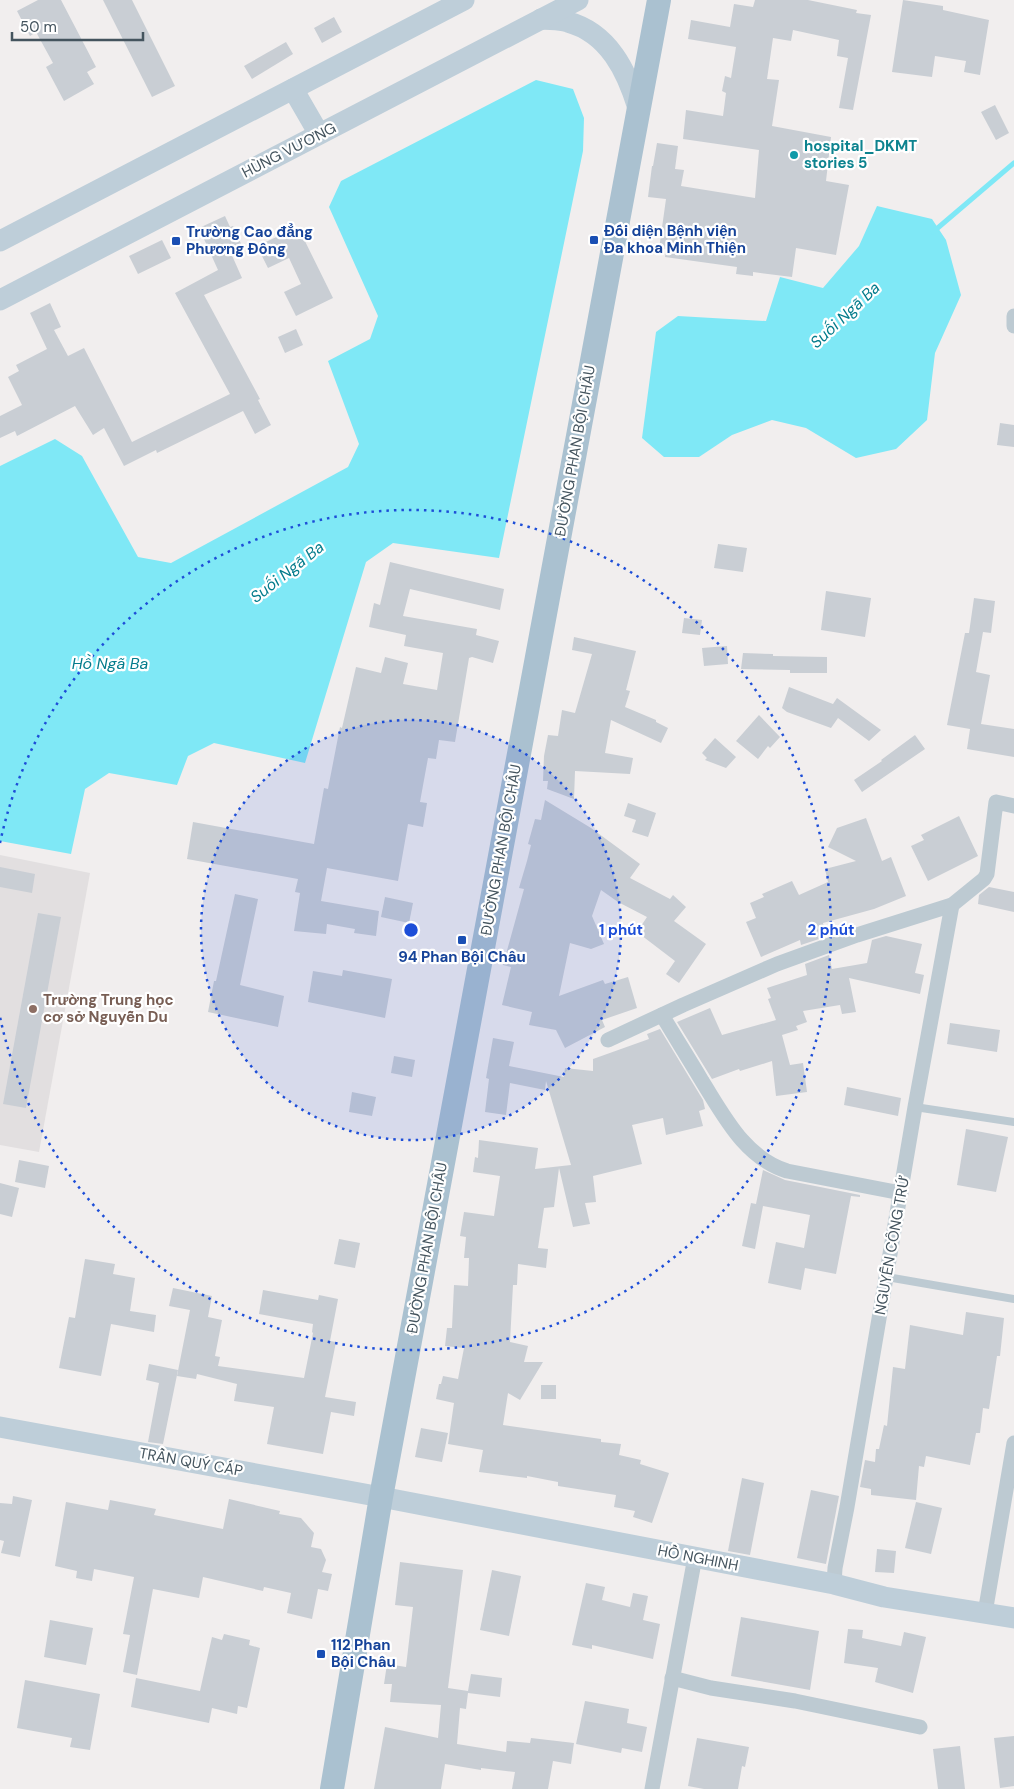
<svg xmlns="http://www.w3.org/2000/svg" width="1014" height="1789" viewBox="0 0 1014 1789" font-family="'DM Sans',sans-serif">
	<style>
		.education { fill: #e2dfe0 }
		.water { fill: #7fe8f6 }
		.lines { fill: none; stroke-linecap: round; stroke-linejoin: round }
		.stream { stroke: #7fe8f6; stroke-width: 5 }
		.building { fill: #c9ced4 }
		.lane { stroke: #bdcad2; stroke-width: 8 }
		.street { stroke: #bdcad2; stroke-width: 15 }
		.secondary { stroke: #beced9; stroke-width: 21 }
		.primary { stroke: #aac1d0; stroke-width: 24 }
		.ring { fill: none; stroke: #1d4ed8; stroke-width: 2.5; stroke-dasharray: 2.5 5 }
		.culture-dot { fill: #0f9aa8; stroke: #fff; stroke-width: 2 }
		.transit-dot { fill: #1a4fb4; stroke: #fff; stroke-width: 2 }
		.education-dot { fill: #8d6e63; stroke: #fff; stroke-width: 2 }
		.labels { text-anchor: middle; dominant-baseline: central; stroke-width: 4.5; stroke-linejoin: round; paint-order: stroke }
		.culture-label { font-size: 15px; font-weight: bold; fill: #0d838f; stroke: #fff; text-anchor: start }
		.street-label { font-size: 15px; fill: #44545e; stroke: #fff }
		.transit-label { font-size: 15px; font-weight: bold; fill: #164399; stroke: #fff; text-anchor: start }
		.education-label { font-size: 15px; font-weight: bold; fill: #785e54; stroke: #fff; text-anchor: start }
		.water-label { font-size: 16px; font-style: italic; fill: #047c8c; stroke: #fff }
		.centre { fill: #1d4ed8; stroke: #fff; stroke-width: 2.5 }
		.ring-label { font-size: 15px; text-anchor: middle; font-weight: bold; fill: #1d4ed8; stroke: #fff; stroke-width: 4.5; stroke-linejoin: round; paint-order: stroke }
	</style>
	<rect width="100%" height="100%" fill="#f1eeee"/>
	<!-- education -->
	<path class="education" d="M0 855 90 873 39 1152 0 1145Z"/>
	<!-- water -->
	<g class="water">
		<path d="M536 80 573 89 584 118 583 151 499 558 393 543 366 562 305 763 214 743 188 756 177 785 109 773 85 789 71 854 0 841V466L55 439 82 456 138 557 171 563 348 467 359 444 328 361 370 339 378 316 329 207 341 181Z"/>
		<path d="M877 206 932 219 946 240 961 295 935 353 927 420 896 449 856 458 806 428 772 420 732 435 699 457H664L642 438 656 332 678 316 766 321 780 277 823 288 859 246Z"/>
	</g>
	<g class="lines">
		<!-- stream -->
		<path class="stream" d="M933 232 1014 163"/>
	</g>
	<!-- building -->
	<g class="building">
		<path d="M38 0H61L96 67 87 72 94 84 64 101 46 67 53 63 36 32 30 36 17 11Z"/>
		<path d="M103 0H132L175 86 152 97Z"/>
		<path d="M755 0H808L857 10 856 13 871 15 853 110 839 108 848 58 837 56 839 40 793 30 791 41 773 38 767 79 779 80 772 126 831 137 826 181 849 185 836 255 796 248 792 277 753 272V276L736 274 737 267 665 257 666 249H659L666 199 648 197 652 166H653L657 143 678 146 675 169 684 170 681 186 755 198 759 150 683 139 686 110 723 116 726 93 722 91 725 76 731 78 736 47 688 39 691 20 730 27 734 4 753 7Z"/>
		<path d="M903 0 943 6V10L989 20 980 75 964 72 966 61 935 56 932 77 892 72Z"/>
		<path d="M334 17 342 32 322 43 314 28Z"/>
		<path d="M286 42 293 54 252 79 244 66Z"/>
		<path d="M995 105 1009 133 996 140 981 112Z"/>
		<path d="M225 216 230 227 233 226 242 246 230 251 242 278 204 295 260 399 258 400 271 425 255 434 243 411 157 453 156 450 124 466 104 428 93 435 75 406 17 436 15 431 0 438V416L22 405 8 377 19 371 16 365 47 349 30 313 50 303 61 327 54 330 68 356 84 348 132 442 230 394 175 293 218 270 199 228Z"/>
		<path d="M298 227 333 298 296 316 284 292 301 284 289 258 268 268 257 246Z"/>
		<path d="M162 240 171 258 138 274 129 256Z"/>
		<path d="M296 329 303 345 285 353 278 337Z"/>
		<path d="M1000 423 1014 425V447L997 445Z"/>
		<path d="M718 544 747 548 743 572 714 568Z"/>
		<path d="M390 562 504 589 500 610 410 589 403 616 477 629 476 635 499 641 493 663 472 657 469 658 455 742 439 740 436 759 428 758 420 802 427 803 423 827 408 824 398 881 327 868 321 901 379 911 376 936 354 933 355 929 327 924 326 934 294 931 300 893 295 892 298 879 187 859 193 822 314 844 324 788 328 789 340 727 342 728 356 667 381 673 385 657 408 663 403 684 437 690 443 653 404 646 406 635 369 627 374 603 380 605Z"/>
		<path d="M826 591 871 598 865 637 821 630Z"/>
		<path d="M974 598 995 601 991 633 983 632 976 672 990 675 981 724 1014 729V757L967 749 970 729 947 725 965 633H969Z"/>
		<path d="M684 618 702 620 700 635 682 633Z"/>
		<path d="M574 637 636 651 626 690 630 691 625 707 656 720V722L668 728 661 743 611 720 605 753 633 758 630 774 575 771 574 799 547 789 548 781H543L544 756 548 735 558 736 562 710 575 713 592 654 572 650Z"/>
		<path d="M727 646 728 664 704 666 702 648Z"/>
		<path d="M743 653 773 654V656L827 657V673H790V670L741 669Z"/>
		<path d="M789 687 833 704 837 698 881 730 869 741 838 718 831 728 787 712 782 708Z"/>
		<path d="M759 715 780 737 770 748 768 746 758 759 736 741Z"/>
		<path d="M915 735 925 749 862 792 854 780 882 761 881 760Z"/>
		<path d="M715 738 736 757 726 768 705 760 707 758 702 753Z"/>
		<path d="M545 800 591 828 640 864 630 878 670 899 673 895 686 907 674 921 706 944 679 983 666 974 675 961 637 932 647 917 618 902 601 890 592 916 604 944 591 949 570 943 559 996 603 980 605 984 628 977 637 1008 602 1020 605 1027 565 1048 556 1030 529 1025 532 1012 502 1005 511 967 503 965 524 889 519 888 527 861 531 845 528 844 535 819 541 820Z"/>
		<path d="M628 803 656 813 648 837 632 832 636 820 624 816Z"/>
		<path d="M959 816 978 856 928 881 911 846 924 840 921 835Z"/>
		<path d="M866 818 882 861 891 857 906 896 874 909 823 923 825 937 801 945 800 940 761 957 746 922 756 918 750 903 764 897 762 894 792 881 799 895 828 882 825 869 856 861 828 847 837 828Z"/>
		<path d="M0 867 35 874 32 893 0 887Z"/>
		<path d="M989 887 1014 892V912L978 904 979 895Z"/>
		<path d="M235 894 258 899 240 985 284 996 278 1027 208 1012 214 981H216Z"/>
		<path d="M385 897 413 903 409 923 381 917Z"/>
		<path d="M38 913 61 917 26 1108 3 1104Z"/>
		<path d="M886 936 922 944 915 973 924 975 920 994 849 978 856 1012 842 1014 840 1005 803 1011 807 1022 796 1026 798 1030 782 1035 790 1065 803 1063 807 1092 776 1096 772 1061 740 1071 739 1069 712 1079 677 1022 710 1008 722 1035 776 1020 768 999 771 998 767 988 807 975 805 964 829 955 832 969 867 963 872 940Z"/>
		<path d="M343 970 392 979 385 1018 308 1002 313 971 342 976Z"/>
		<path d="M950 1023 1000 1030 997 1052 947 1044Z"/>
		<path d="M660 1029 703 1100 705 1109 699 1111 703 1126 666 1135 663 1118 632 1125 642 1164 593 1176 596 1202 585 1203 590 1224 573 1227 559 1168 554 1207 544 1208 538 1248 548 1249 546 1268 518 1264 517 1285H513L510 1342 528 1346 524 1362H543L520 1400 508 1393 503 1425 601 1439V1442L621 1444 619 1455 641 1460 640 1464 669 1473 652 1523 633 1517 635 1511 614 1507 616 1495 558 1486V1482L527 1476V1478L479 1472 483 1450 448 1444 454 1403 436 1399 439 1384H441L443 1376 458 1379 464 1348 445 1346 447 1328H452L454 1285 468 1286 469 1258H464L466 1237 460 1236 464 1212 494 1216 500 1176 473 1172 475 1157 478 1158 479 1140 538 1148 535 1169 571 1165 546 1081 545 1090 510 1083 506 1115 485 1112 489 1079 486 1078 493 1038 514 1042 509 1066 564 1077 565 1068 593 1071V1059L649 1039 647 1034Z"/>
		<path d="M394 1056 415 1060 412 1077 391 1073Z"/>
		<path d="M847 1087 901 1098 898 1116 844 1105Z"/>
		<path d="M352 1092 376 1097 372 1116 349 1112Z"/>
		<path d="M966 1129 1008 1137 996 1192 957 1185Z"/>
		<path d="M19 1160 49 1166 45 1188 15 1182Z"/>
		<path d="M763 1170 785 1180 860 1195V1197L851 1196 836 1274 805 1268 801 1290 768 1283 776 1242 804 1248 810 1215 763 1206 755 1249 742 1246 751 1203 756 1204Z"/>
		<path d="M0 1183 19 1188 12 1217 0 1214Z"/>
		<path d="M339 1239 360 1243 355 1268 334 1264Z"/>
		<path d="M85 1259 115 1264 113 1274 135 1278 130 1311 156 1315 154 1332 111 1324 101 1376 59 1368 69 1317 75 1318Z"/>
		<path d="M173 1288 212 1296 208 1317 222 1320 215 1356 220 1357 218 1366 304 1378 313 1333 312 1332 313 1324 259 1314 263 1290 318 1300 319 1295 338 1299 330 1341 336 1342 325 1397 356 1402 354 1416 331 1412 323 1454 267 1444 274 1407 234 1401 237 1384 197 1374 196 1379 177 1376 190 1310 169 1306Z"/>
		<path d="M966 1312 1004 1318 1000 1356H997L989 1409 983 1408 980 1433H976L970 1465 926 1456 924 1467 919 1466 916 1500 871 1495V1489L860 1487 865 1460 875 1462 876 1449H879L884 1425 887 1426 893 1367 905 1369 910 1325 963 1335Z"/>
		<path d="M149 1364 178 1370 163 1444 148 1442 159 1383 146 1380Z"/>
		<rect x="541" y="1385" width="15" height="14"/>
		<path d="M421 1428 448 1433 442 1462 415 1457Z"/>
		<path d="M742 1478 764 1483 750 1555 728 1551Z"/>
		<path d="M811 1490 839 1496 826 1564 797 1558Z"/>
		<path d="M13 1496 32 1500 20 1557 1 1553 4 1541 0 1540V1503L12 1504Z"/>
		<path d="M229 1499 280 1511 279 1514 301 1518 314 1533 311 1547 321 1549 326 1560 322 1572 332 1574 328 1591 318 1589 312 1619 287 1613 291 1593 264 1587 263 1591 203 1577 199 1598 153 1589 137 1675 123 1672 130 1635 123 1634 134 1577 94 1569 92 1581 76 1578 77 1571 55 1566 66 1502 108 1510 110 1500 156 1509 154 1515 223 1529Z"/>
		<path d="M916 1502 942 1508 931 1554 905 1548Z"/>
		<path d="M877 1549 896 1551 894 1573 875 1572Z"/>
		<path d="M400 1562 463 1570 448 1688 468 1691 471 1674 502 1678 500 1697 468 1693 466 1709 460 1708 457 1744 506 1752 507 1741 530 1743 531 1738 574 1743 571 1764 553 1761 548 1789H512L515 1772 481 1768V1770L445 1764 441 1789H374L385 1727 438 1738 441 1705 390 1702 392 1684H384L387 1664 406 1667 413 1607 395 1605Z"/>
		<path d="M492 1570 521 1576 509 1636 480 1630Z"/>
		<path d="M586 1583 605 1587 602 1600 630 1607 633 1593 648 1596 643 1620 660 1624 653 1659 592 1645V1649L572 1645Z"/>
		<path d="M741 1617 819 1631 810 1690 731 1676Z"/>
		<path d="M50 1620 93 1628 86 1665 44 1657Z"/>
		<path d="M848 1629 863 1630 862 1638 901 1646 904 1632 926 1637 913 1693 875 1682 878 1668 844 1663Z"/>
		<path d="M224 1634 250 1640 249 1645 260 1648 247 1708 238 1706 237 1714 212 1708 209 1723 131 1707 136 1678 200 1691 212 1637 222 1640Z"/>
		<path d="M25 1680 100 1694 90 1750 70 1747 72 1738 17 1728Z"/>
		<path d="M585 1701 629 1709 627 1723 647 1727 642 1752 622 1748 621 1753 576 1744Z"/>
		<path d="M1014 1736V1786L1000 1788 994 1738Z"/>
		<path d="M697 1738 749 1747 745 1767 742 1766 738 1789H704L688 1786Z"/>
		<path d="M960 1746 965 1789H938L933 1749Z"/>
	</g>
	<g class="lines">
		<!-- lane -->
		<g class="lane">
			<path d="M915 1107 1014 1122"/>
			<path d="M887 1277 1014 1299"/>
		</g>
		<!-- street -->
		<g class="street">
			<path d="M1014 316V326"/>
			<path d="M662 1015C675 1037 689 1059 702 1081 724 1116 745 1158 787 1171L901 1193"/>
			<path d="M608 1040 683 1005 777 964 857 935 952 905 984 879 987 874 996 802 1014 806"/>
			<path d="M834 1584 835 1568 847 1507 915 1107 952 905"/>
			<path d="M985 1613 1014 1443"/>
			<path d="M672 1678 711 1688 795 1701 920 1727"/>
			<path d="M652 1789 695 1557"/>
		</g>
		<!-- secondary -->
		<g class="secondary">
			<path d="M541 19C550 20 560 19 568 22 609 33 627 72 638 108"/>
			<path d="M293 89 319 134"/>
			<path d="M0 241 464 0"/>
			<path d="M0 300 578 0"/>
			<path d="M0 1427 381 1497 834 1584 884 1597 1014 1618"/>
		</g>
		<!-- primary -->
		<path class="primary" d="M332 1789 381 1497 659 0"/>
	</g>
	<!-- distance rings -->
	<circle cx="411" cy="930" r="210" fill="#1d4ed8" fill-opacity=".12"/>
	<g class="ring">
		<circle cx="411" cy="930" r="210"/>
		<path d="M0 843A420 420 0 1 1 0 1017"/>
	</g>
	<!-- markers -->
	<circle class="culture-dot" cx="794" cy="155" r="5"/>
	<g class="transit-dot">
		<rect x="589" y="235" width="10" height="10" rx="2.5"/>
		<rect x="171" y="236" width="10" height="10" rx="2.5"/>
		<rect x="457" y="935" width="10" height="10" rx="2.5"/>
		<rect x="316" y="1649" width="10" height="10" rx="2.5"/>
	</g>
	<circle class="education-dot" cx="33" cy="1009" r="5"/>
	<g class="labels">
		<!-- culture labels -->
		<g class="culture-label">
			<text x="804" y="146">hospital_DKMT<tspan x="804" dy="17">stories 5</tspan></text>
		</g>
		<!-- street labels -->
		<g class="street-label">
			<text transform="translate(289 150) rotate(-27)">HÙNG VƯƠNG</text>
			<text transform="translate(575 451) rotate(-80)">ĐƯỜNG PHAN BỘI CHÂU</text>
			<text transform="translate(501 850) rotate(-80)">ĐƯỜNG PHAN BỘI CHÂU</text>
			<text transform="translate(892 1245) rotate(-80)">NGUYỄN CÔNG TRỨ</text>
			<text transform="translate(427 1248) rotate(-80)">ĐƯỜNG PHAN BỘI CHÂU</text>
			<text transform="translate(191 1462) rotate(10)">TRẦN QUÝ CÁP</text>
			<text transform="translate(698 1558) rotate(11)">HỒ NGHINH</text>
		</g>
		<!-- transit labels -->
		<g class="transit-label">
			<text x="604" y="231">Đối diện Bệnh viện<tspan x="604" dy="17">Đa khoa Minh Thiện</tspan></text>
			<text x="186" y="232">Trường Cao đẳng<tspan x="186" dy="17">Phương Đông</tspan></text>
			<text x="462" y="957" text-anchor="middle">94 Phan Bội Châu</text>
			<text x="331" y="1645">112 Phan<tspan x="331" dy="17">Bội Châu</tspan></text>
		</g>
		<!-- education labels -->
		<g class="education-label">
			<text x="43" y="1000">Trường Trung học<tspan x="43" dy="17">cơ sở Nguyễn Du</tspan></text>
		</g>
		<!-- water labels -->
		<g class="water-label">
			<text transform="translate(845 315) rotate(-43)">Suối Ngã Ba</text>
			<text transform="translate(287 572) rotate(-38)">Suối Ngã Ba</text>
			<text x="110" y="663">Hồ Ngã Ba</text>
		</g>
	</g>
	<circle cx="411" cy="930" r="8" class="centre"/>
	<g class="ring-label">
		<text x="621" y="935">1 phút</text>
		<text x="831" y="935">2 phút</text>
	</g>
	<!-- scale -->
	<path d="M12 32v8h131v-8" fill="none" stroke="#44545e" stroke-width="2.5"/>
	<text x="20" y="32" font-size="15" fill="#44545e" stroke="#ffffff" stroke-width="4" paint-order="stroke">50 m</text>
</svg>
